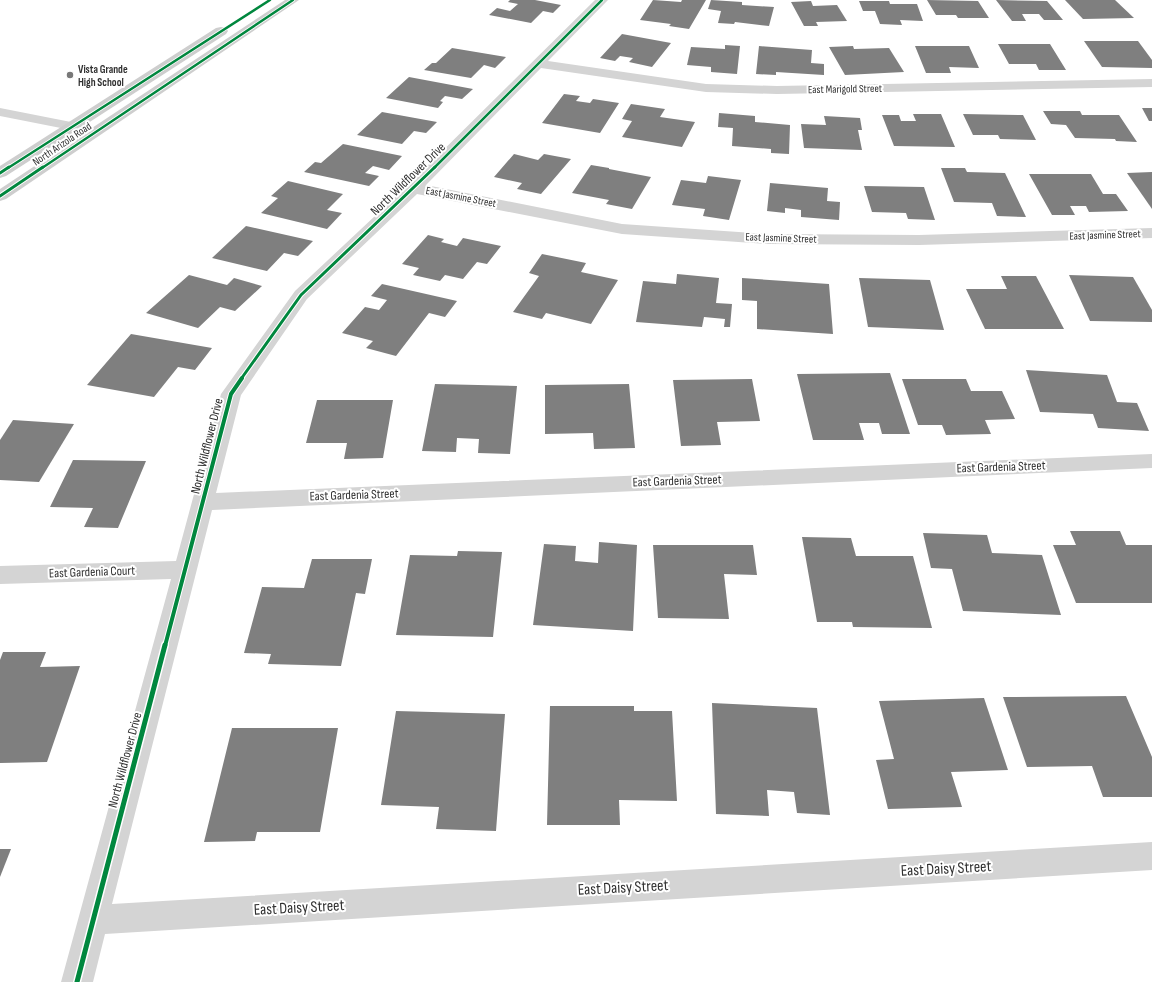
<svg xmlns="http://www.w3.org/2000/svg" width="1152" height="982" viewBox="0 0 1152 982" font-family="'Sofia Sans Condensed',sans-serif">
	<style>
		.building { fill: #7f7f7f }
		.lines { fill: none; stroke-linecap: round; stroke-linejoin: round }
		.lane { fill: #d4d4d4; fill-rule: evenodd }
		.street { fill: #d4d4d4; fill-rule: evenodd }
		.secondary { fill: #cecece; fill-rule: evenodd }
		.cycleway-far3-casing { stroke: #fff; stroke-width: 4 }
		.cycleway-far2-casing { stroke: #fff; stroke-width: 5 }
		.cycleway-far1-casing { stroke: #fff; stroke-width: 6 }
		.cycleway-casing { stroke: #fff; stroke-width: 8 }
		.cycleway-far3 { stroke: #00873e; stroke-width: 2.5 }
		.cycleway-far2 { stroke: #00873e; stroke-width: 3 }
		.cycleway-far1 { stroke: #00873e; stroke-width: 4 }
		.cycleway { stroke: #00873e; stroke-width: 5 }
		.poi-dot { fill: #787878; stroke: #fff; stroke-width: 1.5 }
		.labels { text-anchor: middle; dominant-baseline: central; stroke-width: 4; stroke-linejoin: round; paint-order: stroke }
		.far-poi-label { font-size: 11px; font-weight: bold; fill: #303030; stroke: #fff; text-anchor: start }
		.far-street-label { font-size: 11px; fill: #303030; stroke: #fff }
		.street-label { font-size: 13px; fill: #303030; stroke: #fff }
		.near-street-label { font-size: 16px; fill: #303030; stroke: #fff }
	</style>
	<rect width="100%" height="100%" fill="#fff"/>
	<!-- building -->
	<g class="building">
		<path d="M510 0H535L561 5 553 13 543 11 531 23 489 15 497 8 510 11 518 4 508 2Z"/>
		<path d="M653 0 681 2 682 0H706L689 29 669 26 671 24 640 20Z"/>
		<path d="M711 0 742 2V5L774 7 769 26 735 22 734 24 718 23 721 11 708 9Z"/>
		<path d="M927 0 978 1 989 18H958L956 15H936Z"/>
		<path d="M996 0 1047 1 1063 20H1044L1039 14H1022L1026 21H1012Z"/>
		<path d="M1065 0H1115L1134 18 1083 19Z"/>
		<path d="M811 1 813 6 837 5 847 21 816 22 818 26H804L791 2Z"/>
		<path d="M859 1H889L890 4H917L923 21 900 20 902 25 880 24 875 11H863Z"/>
		<path d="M622 34 671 43 652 67 629 62 633 58 620 56 615 61 600 58Z"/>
		<path d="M1084 41H1138L1152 60V68L1102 67Z"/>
		<path d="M998 44H1050L1066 70H1039L1036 64H1009Z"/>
		<path d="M725 45 740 46 737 74 711 72V67L687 65 691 47 725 49Z"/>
		<path d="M759 46 812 50 811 63 824 64V75L776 72V75L756 74Z"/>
		<path d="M853 46 854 49 889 48 904 72 845 75 829 47Z"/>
		<path d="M915 46H969L979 68 949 67 951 73H926Z"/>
		<path d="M452 48 506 57 495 68 484 65 471 78 424 70 432 63H436Z"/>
		<path d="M409 77 473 89 462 99 445 96 440 101 443 102 438 108 386 98Z"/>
		<path d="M564 94 580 96 576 101 590 103 593 99 619 103 600 133 542 123Z"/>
		<path d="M631 104 665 109 660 117 695 122 682 147 622 137 632 121 622 119Z"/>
		<path d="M1142 108H1152V121H1149Z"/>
		<path d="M1043 111H1080L1082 115H1119L1137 142 1116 141 1115 139 1075 138 1066 125 1051 124Z"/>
		<path d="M382 112 437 122 426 133 414 131 402 144 357 135Z"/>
		<path d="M719 113 755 116V122L790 125 789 154 771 153V149L732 146 733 128 718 127Z"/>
		<path d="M913 114H941L955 147 894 146 882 115H899L901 121H916Z"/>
		<path d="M963 114 1023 115 1036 140 1000 139 998 135H973Z"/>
		<path d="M824 116 860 118 862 130H858L862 150 804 148 801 124 826 125Z"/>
		<path d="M343 144 402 156 389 170 373 166 365 173 379 176 369 186 304 172 315 162 321 163Z"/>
		<path d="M514 154 538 160 544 154 571 159 541 194 517 189 522 183 494 177Z"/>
		<path d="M591 165 609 168V169L651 177 632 209 606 204 609 200 572 193Z"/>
		<path d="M941 168H965L967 172 1005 173 1026 217 997 216 992 203 954 202Z"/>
		<path d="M1152 172V209L1127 173Z"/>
		<path d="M1029 174H1091L1103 194H1116L1128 211 1089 212 1086 206H1070L1075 215H1052Z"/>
		<path d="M708 176 741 180 729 220 703 216 705 209 672 205 681 180 706 183Z"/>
		<path d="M288 181 343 194 327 210 342 213 327 229 261 213 278 198 271 196Z"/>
		<path d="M770 183 828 188 827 201 840 202 839 220 801 217V210L785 208V213L767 211Z"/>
		<path d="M864 186 924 187 935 220 908 219 906 213 872 212Z"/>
		<path d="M246 226 313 241 298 256 284 253 267 271 212 258Z"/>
		<path d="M428 235 444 239 441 242 457 246 463 238 501 246 487 264 477 262 463 279 445 275 440 281 413 275 419 268 402 264Z"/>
		<path d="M542 254 586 263 581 272 618 280 591 324 546 313 542 319 513 312 539 276 529 273Z"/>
		<path d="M677 274 719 278 716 303 732 304 730 327H724L725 319 704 317 702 327 636 322 643 281 676 284Z"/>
		<path d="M189 275 227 285 234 278 262 286 235 311 220 307 198 328 146 313Z"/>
		<path d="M1069 275 1133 277 1152 310V322L1090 321Z"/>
		<path d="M1001 276H1036L1064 329H985L966 289H1007Z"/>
		<path d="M742 278 829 284 833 334 757 329V301L742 300Z"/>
		<path d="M859 278 930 280 944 330 868 327Z"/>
		<path d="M382 284 457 301 445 317 429 313 396 356 366 348 373 341 342 333 365 307 379 310 387 300 371 296Z"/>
		<path d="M131 334 212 348 195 370 178 367 154 397 87 385Z"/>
		<path d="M1026 370 1107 375 1117 402 1137 403 1149 431 1098 428 1093 414 1040 412Z"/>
		<path d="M890 373 910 434H882L879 423H859L864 440H813L797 374Z"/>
		<path d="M752 379 760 421 717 422 721 445 681 446 673 380Z"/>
		<path d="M902 379H966L971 391H1002L1015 419 985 420 991 434 946 435 942 425H918Z"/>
		<path d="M435 384 517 386 510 454 478 453 479 439 457 438 456 452 422 451Z"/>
		<path d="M629 384 635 448 594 449 593 433 545 434V385Z"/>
		<path d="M317 400H393L383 458 344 459 347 443H306Z"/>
		<path d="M13 420 74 424 39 482 0 480V440Z"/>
		<path d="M73 460 146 461 118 528 84 527 93 508 50 507Z"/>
		<path d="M1070 531H1120L1126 545H1152V603H1076L1053 545H1076Z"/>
		<path d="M923 533 987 535 992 553 1042 555 1061 615 963 611 952 569 931 568Z"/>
		<path d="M802 537 851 538 856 556H913L932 628 853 627 852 622H817Z"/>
		<path d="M599 542 637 545 633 631 533 625 544 544 576 546 575 561 598 563Z"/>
		<path d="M653 545H753L757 575 724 574 729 619 658 618Z"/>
		<path d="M458 551 502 552 493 637 396 635 410 555 457 556Z"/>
		<path d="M312 559H372L365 594 356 593 341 666 268 664 271 654 244 653 262 587 304 588Z"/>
		<path d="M3 652H46L40 667 80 666 47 762 0 763V660Z"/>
		<path d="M1126 696 1152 757V797H1103L1092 766 1027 767 1003 697Z"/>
		<path d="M984 698 1008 770 951 772 962 807 888 809 876 760 894 759 879 701Z"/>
		<path d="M712 703 817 708 830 815 797 813 794 792 767 790 769 816 716 814Z"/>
		<path d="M550 706H634V711H672L677 801 619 800 620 825H547Z"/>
		<path d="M396 711 505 714 496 831 436 829 439 807 381 805Z"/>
		<path d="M232 728H338L320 832H257L255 841 204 842Z"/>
		<path d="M0 849H11L0 877Z"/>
	</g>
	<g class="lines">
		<!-- lane -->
		<path class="lane" d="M0 108 71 122 76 123 78 126 76 129 71 130 0 116Z"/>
		<!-- street -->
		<path class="street" d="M595 0H608L548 61 706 84 777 86 1152 79V87L777 94 706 92 541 68 426 185 622 224 769 234 919 235 1152 228V238L919 245 769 244 622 234 417 194 307 299 241 395 216 493 1152 454V468L212 510 112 904 1152 842V870L105 934 93 982H61L171 579 0 584V566L176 561 221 394 295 291 408 185Z"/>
		<!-- secondary -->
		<g class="secondary">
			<path d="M285 0H299L6 199 0 201V189Z"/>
			<path d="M221 27 226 28 228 31 226 34 6 176 0 178V166L216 28Z"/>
		</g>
		<!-- cycleway-far3 casing -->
		<g class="cycleway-far3-casing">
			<g id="cycleway-far3">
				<path d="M8 168 270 0"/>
				<path d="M42 168 293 0"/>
				<path d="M434 168 602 0"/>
			</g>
		</g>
		<!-- cycleway-far2 casing -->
		<g class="cycleway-far2-casing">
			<g id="cycleway-far2">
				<path d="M0 173 9 167"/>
				<path d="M0 196 43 167"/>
				<path d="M241 379 301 295 435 167"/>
			</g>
		</g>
		<!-- cycleway-far1 casing -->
		<g class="cycleway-far1-casing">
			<path id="cycleway-far1" d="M165 646 231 394 242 378"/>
		</g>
		<!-- cycleway casing -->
		<g class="cycleway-casing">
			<path id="cycleway" d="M77 982 165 645"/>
		</g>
		<!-- cycleway-far3 -->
		<use href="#cycleway-far3" class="cycleway-far3"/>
		<!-- cycleway-far2 -->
		<use href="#cycleway-far2" class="cycleway-far2"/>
		<!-- cycleway-far1 -->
		<use href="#cycleway-far1" class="cycleway-far1"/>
		<!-- cycleway -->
		<use href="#cycleway" class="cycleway"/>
	</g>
	<!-- markers -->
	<circle class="poi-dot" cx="70" cy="75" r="4"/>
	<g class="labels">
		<!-- far-poi labels -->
		<g class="far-poi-label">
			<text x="78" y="69">Vista Grande<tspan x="78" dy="13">High School</tspan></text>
		</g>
		<!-- far-street labels -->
		<g class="far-street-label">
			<text transform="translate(845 89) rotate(-1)">East Marigold Street</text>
			<text transform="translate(62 144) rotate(-34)">North Arizola Road</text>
			<text transform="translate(461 197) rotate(11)">East Jasmine Street</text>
			<text transform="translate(1105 235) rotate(-2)">East Jasmine Street</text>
			<text transform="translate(781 238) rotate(2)">East Jasmine Street</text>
		</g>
		<!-- street labels -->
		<g class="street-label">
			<text transform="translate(408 179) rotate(-44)">North Wildflower Drive</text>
			<text transform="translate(207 446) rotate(-76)">North Wildflower Drive</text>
			<text transform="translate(1001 467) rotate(-2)">East Gardenia Street</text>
			<text transform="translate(677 481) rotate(-2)">East Gardenia Street</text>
			<text transform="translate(354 495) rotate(-2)">East Gardenia Street</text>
			<text transform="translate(92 572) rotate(-2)">East Gardenia Court</text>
			<text transform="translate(125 760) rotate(-75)">North Wildflower Drive</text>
		</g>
		<!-- near-street labels -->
		<g class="near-street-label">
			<text transform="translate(946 869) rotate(-3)">East Daisy Street</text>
			<text transform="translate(623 888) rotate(-3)">East Daisy Street</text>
			<text transform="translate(299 908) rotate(-3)">East Daisy Street</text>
		</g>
	</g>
</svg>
